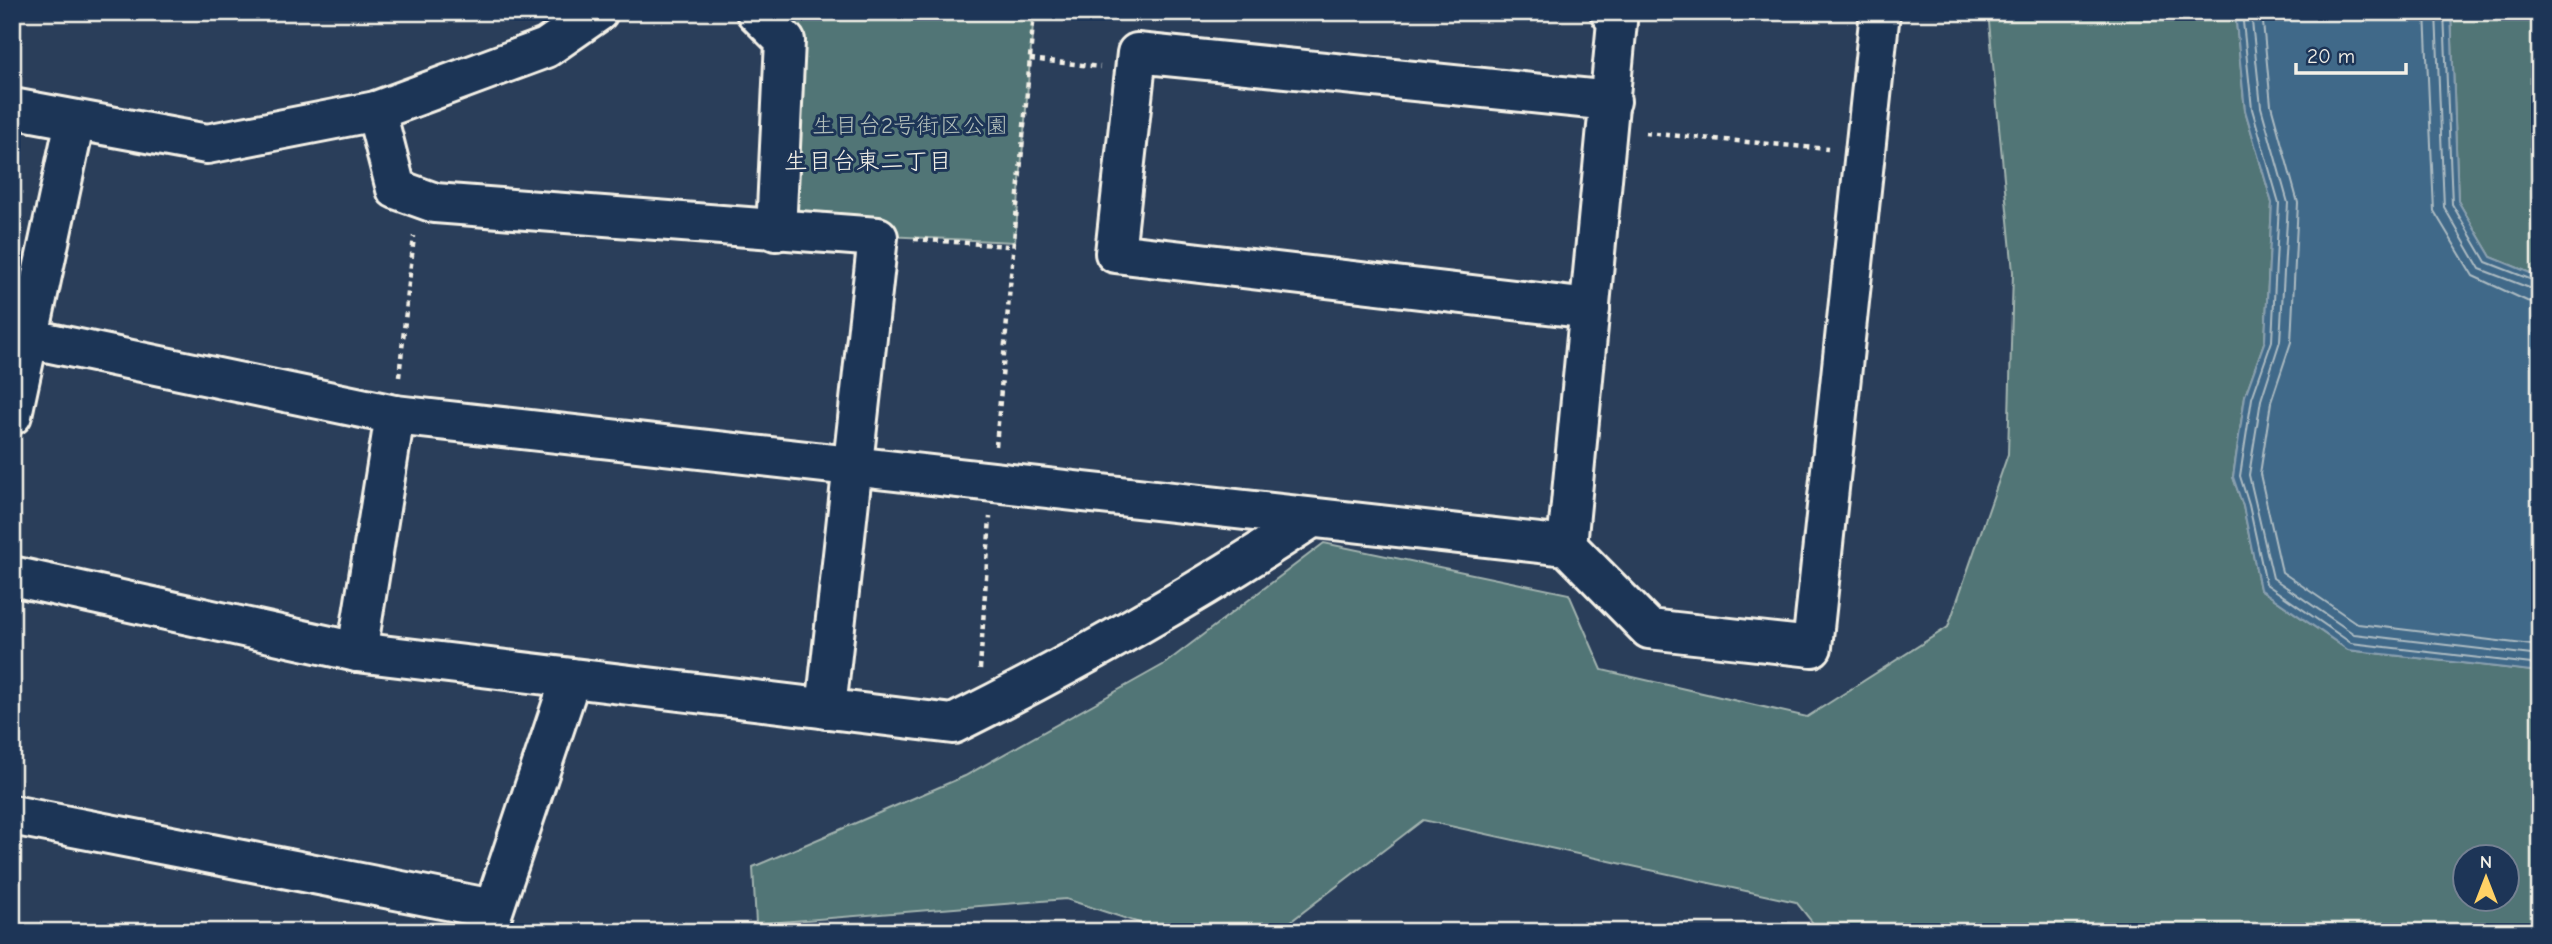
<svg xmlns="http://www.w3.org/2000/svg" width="2552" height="944" viewBox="0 0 2552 944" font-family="'Comic Neue','Klee One',sans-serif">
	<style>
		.green { fill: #517576; stroke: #a2b3af; stroke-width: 2; fill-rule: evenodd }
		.water { fill: #416989; stroke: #899faf; stroke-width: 2 }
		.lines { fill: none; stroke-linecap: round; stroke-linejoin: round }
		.shore { stroke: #acbbc2; stroke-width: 2 }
		.minor-casing { stroke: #f4f1e8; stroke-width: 44 }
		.path { stroke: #f4f1e8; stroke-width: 4.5; stroke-dasharray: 5 5; stroke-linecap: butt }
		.minor { stroke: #1d3557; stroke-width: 38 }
		.labels { text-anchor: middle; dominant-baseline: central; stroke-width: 6; stroke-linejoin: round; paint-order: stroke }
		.park-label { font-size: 23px; fill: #b3bfba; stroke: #1d3557 }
		.neighbourhood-label { font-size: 24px; fill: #f4f1e8; stroke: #1d3557 }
	</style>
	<rect width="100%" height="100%" fill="#2a3e5a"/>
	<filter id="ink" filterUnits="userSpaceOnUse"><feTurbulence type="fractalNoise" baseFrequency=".0143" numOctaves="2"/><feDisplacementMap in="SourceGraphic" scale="14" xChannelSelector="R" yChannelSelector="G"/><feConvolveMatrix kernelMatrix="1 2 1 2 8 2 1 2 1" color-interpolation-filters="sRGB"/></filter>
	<g filter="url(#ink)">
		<!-- green -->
		<g class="green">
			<path d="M756 12H1034L1015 242 776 231 785 41Z"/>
			<path d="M1983 12H2235L2245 110 2272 203 2265 340 2245 396 2233 477 2243 506 2260 589 2348 650 2540 672V932H1820L1796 902 1423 820 1277 932H1167L1066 899 756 924 753 867 965 776 1163 665 1324 543 1569 594 1602 670 1807 717 1948 627 2008 454 2013 272 1989 22ZM2464 856H2506V898H2464Z"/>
			<path d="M2451 12H2540V277L2491 257 2458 201Z"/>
		</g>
		<!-- water -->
		<path class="water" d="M2235 12H2451L2458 201 2491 257 2540 277V672L2348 650 2260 589 2243 506 2233 477 2245 396 2265 340 2272 203 2245 110Z"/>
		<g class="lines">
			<!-- shore -->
			<g class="shore">
				<path d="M2242 12 2252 109 2279 203 2272 341 2252 398 2240 476 2249 505 2266 584 2351 643 2540 665"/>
				<path d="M2251 12 2261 107 2288 203 2280 341 2261 400 2249 475 2273 578 2354 634 2540 656"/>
				<path d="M2262 12 2271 105 2298 203 2291 342 2271 402 2260 474 2282 572 2358 624 2540 646"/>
				<path d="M2425 12 2434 211 2473 276 2527 301 2540 303"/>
				<path d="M2436 12 2444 207 2480 269 2540 292"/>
				<path d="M2444 12 2452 204 2486 262 2540 283"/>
			</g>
			<!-- minor casing -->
			<g class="minor-casing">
				<g id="minor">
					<path d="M756 12 785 41 776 231"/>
					<path d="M12 108 207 144 376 111 546 48 598 12"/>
					<path d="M376 111 396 189 435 203 878 237 826 709"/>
					<path d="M1590 309 1115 253 1137 53 1611 101"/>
					<path d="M12 335 395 415 1567 546 1649 629 1812 647 1880 12"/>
					<path d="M12 415 75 121"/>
					<path d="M1567 546 1617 22 1610 12"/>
					<path d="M12 576 357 652 953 724C1077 662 1197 594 1312 518"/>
					<path d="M357 652 395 415"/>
					<path d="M12 815 493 909"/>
					<path d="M486 932 571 678"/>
				</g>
			</g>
			<!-- path -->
			<g class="path">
				<path d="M1030 59 1100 67"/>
				<path d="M1645 133 1828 149"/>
				<path d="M914 239 1008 246"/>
				<path d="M399 377 414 236"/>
				<path d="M996 446 1034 12"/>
				<path d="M980 669 990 517"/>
			</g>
			<!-- minor -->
			<use href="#minor" class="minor"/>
		</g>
	</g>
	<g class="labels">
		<!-- park labels -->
		<g class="park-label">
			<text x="910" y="125">生目台2号街区公園</text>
		</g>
		<!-- neighbourhood labels -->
		<g class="neighbourhood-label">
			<text x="868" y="161">生目台東二丁目</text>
		</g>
	</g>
	<!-- margin -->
	<rect width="2552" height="944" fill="none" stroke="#1d3557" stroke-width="42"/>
	<rect x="21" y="21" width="2510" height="902" fill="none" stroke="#f4f1e8" stroke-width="2.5" filter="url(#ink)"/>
	<!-- north arrow -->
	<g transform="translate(2486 878)"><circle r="33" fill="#1d3557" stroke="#738091" stroke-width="2"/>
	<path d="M0-5L12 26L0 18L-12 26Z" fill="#ffd166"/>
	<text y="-10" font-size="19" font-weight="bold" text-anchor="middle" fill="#f4f1e8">N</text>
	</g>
	<!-- scale -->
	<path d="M2296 63v10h110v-10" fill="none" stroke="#f4f1e8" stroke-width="3.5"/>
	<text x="2307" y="63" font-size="21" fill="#f4f1e8" stroke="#1d3557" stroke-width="5" paint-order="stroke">20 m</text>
</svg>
